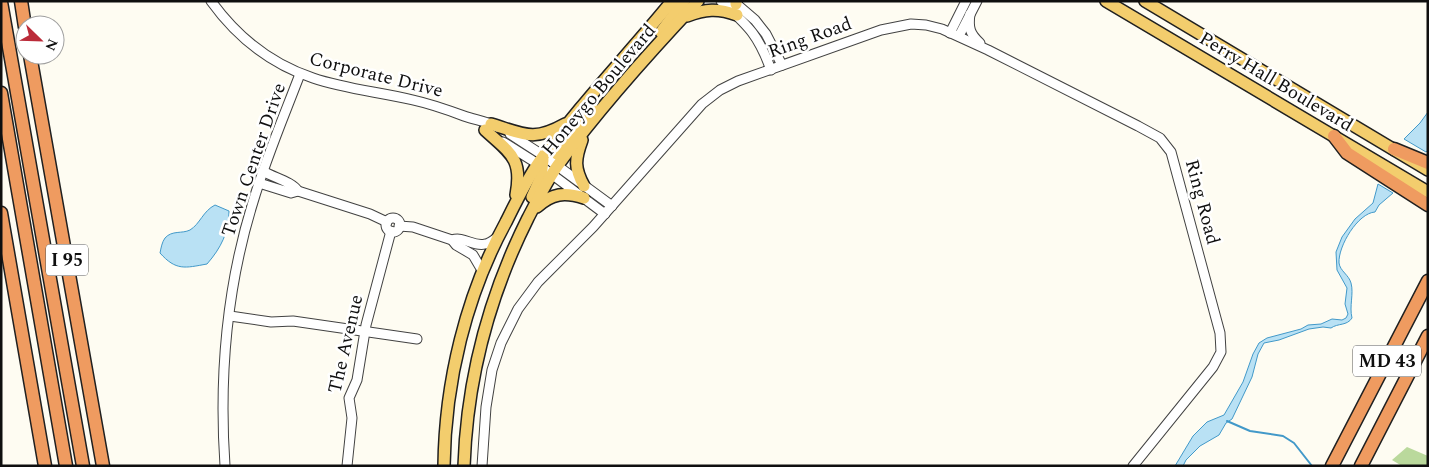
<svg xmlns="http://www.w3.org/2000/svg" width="1429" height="467" viewBox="0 0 1429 467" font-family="Spectral,serif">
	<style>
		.forest { fill: #bad99c }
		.water { fill: #b9e1f4; stroke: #4299c9 }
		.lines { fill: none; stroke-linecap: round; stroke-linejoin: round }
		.stream { stroke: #4299c9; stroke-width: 2 }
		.minor-casing { stroke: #424242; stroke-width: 11 }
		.major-casing { stroke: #202020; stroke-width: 14 }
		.highway-casing { stroke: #202020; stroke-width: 15 }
		.minor { stroke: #fff; stroke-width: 9 }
		.major { stroke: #f3cd6d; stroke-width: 11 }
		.highway { stroke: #ef9b60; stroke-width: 12 }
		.labels { text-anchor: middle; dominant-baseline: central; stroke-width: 5; stroke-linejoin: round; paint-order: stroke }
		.shield { fill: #fff; stroke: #575757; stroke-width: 1 }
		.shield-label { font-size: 18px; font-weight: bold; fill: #0f0f0f }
		.street-label { font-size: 19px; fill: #0f0f0f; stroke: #fff }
	</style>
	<rect width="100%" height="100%" fill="#fefcf2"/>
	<!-- forest -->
	<path class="forest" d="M1407 447 1428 456V466H1402L1392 460Z"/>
	<!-- water -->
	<g class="water">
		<path d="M1428 112V150L1426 152 1404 139 1420 123Z"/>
		<path d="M1378 184 1393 193 1379 205 1375 212C1358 213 1338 246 1339 263 1340 271 1349 275 1351 283 1354 294 1349 306 1352 318 1347 326 1338 323 1331 328L1323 327 1309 329 1279 340 1264 343 1258 354 1252 377 1232 419 1226 423 1219 435 1200 446 1186 460 1183 466H1175L1193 436 1207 422 1224 415 1243 382 1253 354 1259 343 1267 338 1301 329 1308 325 1321 324 1332 319 1342 320 1346 318 1348 314 1345 304 1347 288 1337 270 1336 252 1342 237 1355 219 1373 203Z"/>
		<path d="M215 205 229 211C229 232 221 248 207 264 185 268 176 271 160 253 161 248 162 242 165 238 172 230 182 234 190 230 200 224 203 211 215 205Z"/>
	</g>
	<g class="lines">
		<!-- stream -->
		<path class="stream" d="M1227 421 1250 431 1283 436 1294 443 1312 466"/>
		<!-- minor casing -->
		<g class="minor-casing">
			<g id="minor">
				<path d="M211 1C237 37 271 64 313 78 345 89 380 92 413 100 431 104 448 110 464 116 475 120 487 121 497 127"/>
				<path d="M721 1C748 26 758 34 771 70"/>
				<path d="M733 1 755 20 766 34 782 65"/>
				<path d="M970 14C968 28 970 34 980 43"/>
				<path d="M950 33 966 1"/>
				<path d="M959 36 977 1"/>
				<path d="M510 134 544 156 612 206"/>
				<path d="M503 142 538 164 605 214"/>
				<path d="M259 183 291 193 298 191C291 181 274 178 263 171"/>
				<path d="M298 191 370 214 387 222"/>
				<circle cx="393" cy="225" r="7"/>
				<path d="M399 226 413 227 452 240 456 245 473 255 483 272"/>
				<path d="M452 240C464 236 473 247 485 244 489 244 493 240 497 238"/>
				<path d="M230 316 271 322 293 321 417 339"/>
				<path d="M225 466C219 378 227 286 253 202 266 158 284 116 300 74"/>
				<path d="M347 466 352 418 349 398 357 380 366 325 391 231"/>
				<path d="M482 466 486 407 492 370 501 343 518 309 538 282 593 227 702 104 720 90 738 81 881 30 911 24 926 25 942 29 988 50 1138 126 1160 138 1171 152 1220 333 1221 352 1213 367 1133 466"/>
			</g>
		</g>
		<!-- major casing -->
		<g class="major-casing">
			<g id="major">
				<path d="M736 1V4"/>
				<path d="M1106 1 1428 192"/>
				<path d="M1145 1 1428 170"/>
				<path d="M687 16C705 9 718 8 737 15"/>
				<path d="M661 32 684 1"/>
				<path d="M491 124C524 134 533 142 565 124"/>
				<path d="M485 130C510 153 523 158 516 195"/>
				<path d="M582 140C575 159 574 168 584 186"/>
				<path d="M557 154 592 106"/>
				<path d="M532 197 541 177 543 160"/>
				<path d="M537 207C552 193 565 192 584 198"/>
				<path d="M444 466C445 382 466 295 506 222 516 202 526 181 539 162 579 105 628 55 672 1"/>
				<path d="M464 466C467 379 489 296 528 218 537 201 546 182 558 165 600 107 649 53 698 1"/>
			</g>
		</g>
		<!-- highway casing -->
		<g class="highway-casing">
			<g id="highway">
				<path d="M21 1 25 27"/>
				<path d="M1 2 83 466"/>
				<path d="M30 55 103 466"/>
				<path d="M1 93 66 466"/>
				<path d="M1334 136 1347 153 1428 205"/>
				<path d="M1394 149 1428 163"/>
				<path d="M1 213 45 466"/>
				<path d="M1332 466 1428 281"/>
				<path d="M1361 466 1428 336"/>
			</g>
		</g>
		<!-- minor -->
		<use href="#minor" class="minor"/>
		<!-- major -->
		<use href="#major" class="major"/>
		<!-- highway -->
		<use href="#highway" class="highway"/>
	</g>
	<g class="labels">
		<!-- shield labels -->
		<g class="shield">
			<rect x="46" y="244.5" width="42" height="31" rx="4"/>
			<rect x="1353" y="345.5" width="68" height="31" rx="4"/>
		</g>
		<g class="shield-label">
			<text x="67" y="260">I 95</text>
			<text x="1387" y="361">MD 43</text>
		</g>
		<!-- street labels -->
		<g class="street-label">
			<text transform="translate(810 38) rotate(-20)">Ring Road</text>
			<text transform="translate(376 75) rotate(14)">Corporate Drive</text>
			<text transform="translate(1276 82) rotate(31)">Perry Hall Boulevard</text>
			<text transform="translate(599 90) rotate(-50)">Honeygo Boulevard</text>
			<text transform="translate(254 160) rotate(-71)">Town Center Drive</text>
			<text transform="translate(1202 202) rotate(75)">Ring Road</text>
			<text transform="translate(346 344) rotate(-77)">The Avenue</text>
		</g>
	</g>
	<!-- border -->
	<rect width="1429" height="467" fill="none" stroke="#0f0f0f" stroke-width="5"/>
	<!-- north arrow -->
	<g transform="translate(40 40) rotate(113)"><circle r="24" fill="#ffffff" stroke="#9f9f9f"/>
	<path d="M0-4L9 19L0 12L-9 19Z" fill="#bb2b39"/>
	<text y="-8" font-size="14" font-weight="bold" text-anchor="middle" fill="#0f0f0f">N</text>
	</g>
</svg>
